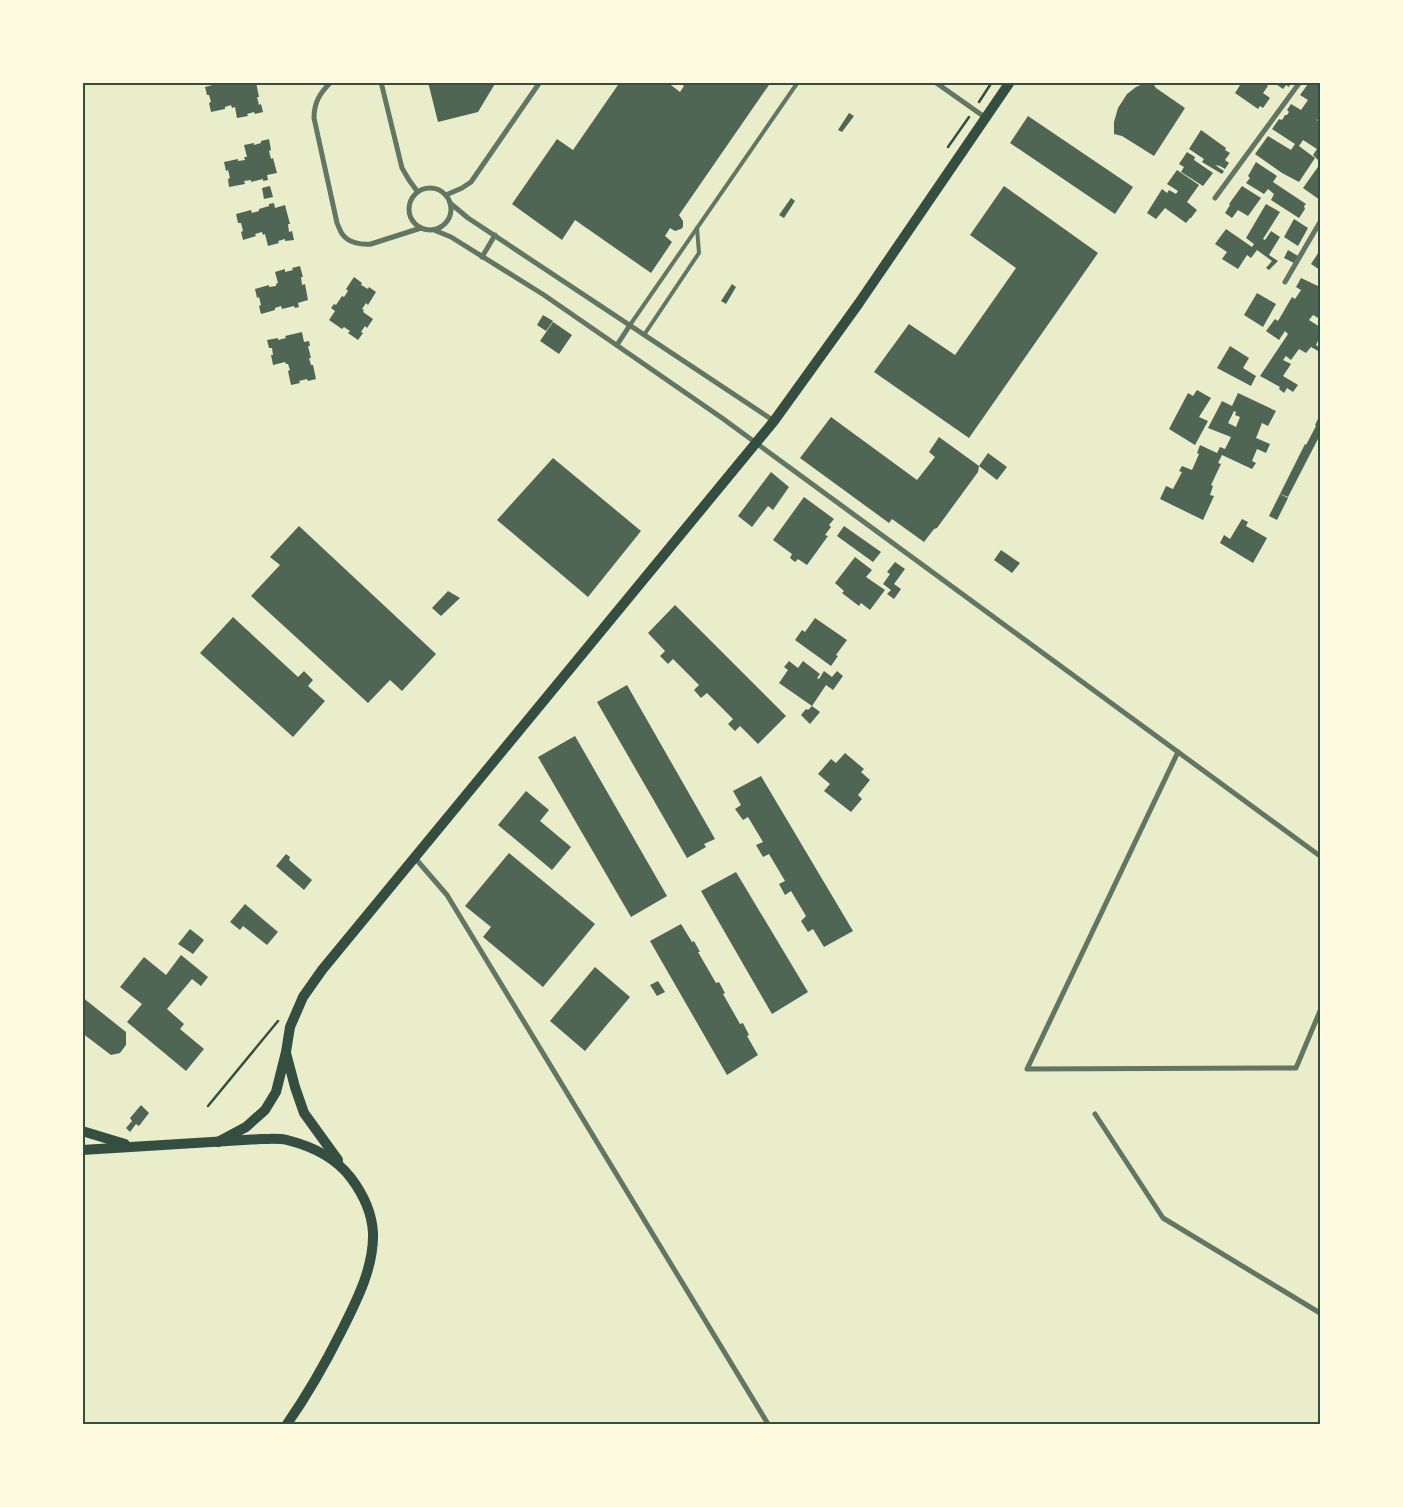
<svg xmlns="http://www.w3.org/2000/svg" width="1403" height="1507" viewBox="0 0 1403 1507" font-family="Inter,sans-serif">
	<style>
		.building { fill: #4f6655; fill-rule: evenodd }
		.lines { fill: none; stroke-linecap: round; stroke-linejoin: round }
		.path { stroke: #344e41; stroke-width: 2.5 }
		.service { stroke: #617663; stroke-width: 4 }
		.minor { stroke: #617663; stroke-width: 5 }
		.secondary { stroke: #344e41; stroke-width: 10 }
		.neatline { fill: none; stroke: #344e41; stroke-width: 2 }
	</style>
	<rect width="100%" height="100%" fill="#e9edc9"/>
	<!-- building -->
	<g class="building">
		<path d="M227 82H256L259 97H257L259 105 261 104 263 112 255 114 254 112 247 114 248 116 237 118 235 107 232 108 231 105 225 107V109L211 112 209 103 211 102 209 95H207L205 87 220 83 221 85 227 84Z"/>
		<path d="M428 82H496L478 112 438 122Z"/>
		<path d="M620 82H667L680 92 684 86 679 82H771L679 215 683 221V227L681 229 675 231 670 228 665 236 672 242 651 273 575 220 562 240 512 204 557 139 573 150Z"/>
		<path d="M1147 82H1152L1156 88 1185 108 1154 156 1122 136 1114 134V122L1118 108 1127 94 1136 87Z"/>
		<path d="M1242 82H1263L1268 86 1263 93 1270 98 1263 108 1260 106 1258 109 1235 93Z"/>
		<path d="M1273 82H1291L1289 87 1286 85 1283 89Z"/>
		<path d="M1306 82H1320V121L1316 119 1320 123V162L1313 155 1317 149 1303 140 1299 146 1315 158 1299 182 1282 173 1255 154 1268 136 1291 150 1295 144 1272 129 1279 119 1282 120 1285 115H1287L1289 112 1287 110 1291 104 1301 110 1308 100 1300 95 1308 84Z"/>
		<path d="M849 113 854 116 842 132 838 130Z"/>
		<path d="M1028 116 1133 187 1115 214 1010 143Z"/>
		<path d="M1201 130 1226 148 1225 150 1230 153 1225 160 1229 163 1225 169 1220 166 1215 165 1224 171 1222 174 1202 162 1204 159 1189 149Z"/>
		<path d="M269 139 271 150 269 151 271 159 273 158 277 173 267 175 268 180 263 181V179L251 182V180L244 181 245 184 229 187 228 179 230 178 228 170 226 171 224 162 238 159V161L245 160 244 157H247L244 145 254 143V145L261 143V141Z"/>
		<path d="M1187 152 1195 157 1194 160 1213 173 1203 186 1181 172 1184 167 1179 164Z"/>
		<path d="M1256 162 1277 176 1273 182 1306 204 1304 206 1305 209 1299 218 1271 200 1274 194 1268 189 1264 194 1246 183 1250 178 1248 176Z"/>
		<path d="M1320 164V200L1303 188Z"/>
		<path d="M1177 170 1199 185 1187 202 1197 210 1191 218H1190L1186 223 1165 208 1156 219 1147 213 1162 189 1167 193 1169 190 1176 194 1178 191 1167 184Z"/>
		<path d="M270 186 273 197 264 199 262 188Z"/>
		<path d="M1004 186 1098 253 969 438 874 372 909 324 955 355 1016 268 970 235Z"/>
		<path d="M1242 186 1261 198 1248 216 1238 210 1232 218 1225 213 1230 205 1229 204Z"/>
		<path d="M791 198 795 201 784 218 779 215Z"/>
		<path d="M274 203 275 208 285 205 290 224H288L289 232 292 231 294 240 285 241V239L278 241 279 243 268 246 265 234 263 235 262 232 255 234 256 236 243 240 241 232 243 231 241 223H238L236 214 251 210 252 213 259 211V209L269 206V204Z"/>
		<path d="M1266 204 1280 212 1263 239 1265 240 1271 231 1280 237 1269 255 1278 261 1269 270 1266 268 1272 261 1257 250 1251 258 1247 255 1238 269 1222 259 1227 252 1215 244 1226 229 1252 247 1254 244 1246 238Z"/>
		<path d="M1294 219 1308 228 1298 246 1284 237Z"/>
		<path d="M1288 250 1298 256 1294 263 1284 258Z"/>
		<path d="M1320 250V270L1311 264Z"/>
		<path d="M300 266 303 277H301L302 285 305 284 308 300 298 303 299 307 295 308 294 306 282 309 281 306 275 308V310L261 314 259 306 261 305 259 297 257 298 255 289 269 285V287L276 286V284L278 283 275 272 285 269V272L293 270 292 268Z"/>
		<path d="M354 277 362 283 361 285 368 289 369 287 376 292 368 305 366 303 362 309 364 310 363 312 373 319 367 328 365 326 361 332 363 333 358 340 348 333 350 331 344 327 342 329 329 320 335 311 331 308 334 304 336 305 342 296 344 297 348 291 346 289Z"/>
		<path d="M1301 278 1320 287V319L1313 315 1309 320 1320 327V336L1316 345 1320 348V352L1311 347 1306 353 1299 349 1291 360 1286 356 1283 360 1291 364 1283 376 1298 385 1293 392 1287 388 1284 393 1279 389 1280 387 1260 376 1288 334 1285 331 1279 340 1266 331 1275 319 1278 321 1292 297 1295 299 1301 290 1296 287Z"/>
		<path d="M732 284 736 287 726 304 721 301Z"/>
		<path d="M1257 293 1276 304 1263 327 1244 315Z"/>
		<path d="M543 315 553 321 546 331 537 325Z"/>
		<path d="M553 322 572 335 559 354 540 341Z"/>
		<path d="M302 332 304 342 309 341 310 346H308L311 358H309L311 365H313L316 379 308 381 307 379 299 381 300 383 291 385 288 371 290 370 288 364H286L285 362 273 365 271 355H273L272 348H269L267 340 278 338V340L286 338 285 336Z"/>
		<path d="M1230 346 1249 358 1243 368 1256 376 1251 386 1217 368Z"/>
		<path d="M1197 390 1211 398 1199 417 1208 421 1195 445 1169 429 1188 393 1193 396Z"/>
		<path d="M1238 393 1276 411 1268 426 1262 423 1256 438 1270 444 1266 453 1257 449 1252 461 1256 463 1252 469 1222 455 1218 463 1221 464 1211 485 1213 486 1210 495 1214 496 1203 520 1160 499 1166 486 1173 489 1182 472 1179 471 1182 466 1192 470 1199 454 1197 453 1200 445 1217 453 1220 447 1225 449 1231 437 1208 428 1222 401 1232 406ZM1234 411 1236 412 1235 415 1240 417 1236 427 1228 423Z"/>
		<path d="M831 417 917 480 935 457 929 452 939 437 979 466 978 472 937 528 934 529 924 542 892 519 889 523 800 458Z"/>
		<path d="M1319 417 1320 418V435L1288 497 1280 494 1305 444 1306 445 1316 426 1315 425Z"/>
		<path d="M988 453 1007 467 997 480 979 466Z"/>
		<path d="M553 458 641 531 588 597 497 520Z"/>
		<path d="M771 472 789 487 773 510 768 506 752 527 738 516Z"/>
		<path d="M1280 494 1288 498 1277 520 1269 516Z"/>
		<path d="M804 497 834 519 829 525 831 527 825 535 828 536 807 565 798 559 795 562 790 558 792 554 773 540Z"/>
		<path d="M1242 519 1248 522 1246 526 1267 538 1253 563 1220 543 1224 535 1230 539Z"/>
		<path d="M299 526 436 654 402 691 390 680 368 703 251 596 280 565 270 557Z"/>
		<path d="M844 526 881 552 873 562 837 536Z"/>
		<path d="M1001 550 1020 563 1012 573 994 560Z"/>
		<path d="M855 557 872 570 866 577 885 590 870 610 861 603 859 606 842 593 844 591 835 583Z"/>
		<path d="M895 562 905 569 894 584 901 589 894 599 887 594 891 590 883 584 890 574 887 572Z"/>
		<path d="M448 591 460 598 441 616 432 608Z"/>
		<path d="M675 605 786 716 758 744 740 726 735 731 728 724 733 719 707 693 701 698 694 690 699 685 673 659 668 664 660 656 665 651 648 633Z"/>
		<path d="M233 617 298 677 304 671 313 680 308 686 325 701 293 737 200 653Z"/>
		<path d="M815 618 847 640 836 655 838 656 831 666 795 640 802 630 805 632Z"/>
		<path d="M789 661 798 668 803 661 820 674 817 678 819 679 824 671 832 677 837 671 843 676 833 690 826 685 812 706 779 683 788 670 784 667Z"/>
		<path d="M627 685 715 839 704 844 706 847 687 858 597 702Z"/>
		<path d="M812 706 820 712 810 724 801 715 806 709 808 710Z"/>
		<path d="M575 736 667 896 631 917 538 757Z"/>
		<path d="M845 753 864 769 861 772 870 780 858 795 862 799 851 812 824 791 830 784 818 774 831 759 836 763Z"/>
		<path d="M761 776 853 931 824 947 813 929 808 932 801 921 806 916 791 891 785 895 779 884 785 881 769 854 763 857 756 845 763 842 748 817 743 820 735 809 741 805 733 791Z"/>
		<path d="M526 791 549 810 540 821 571 847 552 870 498 825Z"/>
		<path d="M509 853 595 924 543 987 483 937 491 927 465 906Z"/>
		<path d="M286 854 290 857 289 860 312 880 304 890 276 866Z"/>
		<path d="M736 872 808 992 772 1014 701 891Z"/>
		<path d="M245 904 278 932 267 945 243 926 240 930 230 922Z"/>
		<path d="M681 924 692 942 694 941 700 952H698L716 983 719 982 725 993 723 994 740 1024 743 1023 749 1035 747 1036 758 1055 727 1075 650 941Z"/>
		<path d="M190 929 204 940 193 954 178 944Z"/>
		<path d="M181 955 208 977 201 986 192 979 167 1009 184 1024 180 1029 204 1049 186 1071 127 1022 142 1004 120 987 144 957 166 975Z"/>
		<path d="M595 967 630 997 585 1051 550 1021Z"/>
		<path d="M658 981 665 992 657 996 650 985Z"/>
		<path d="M82 997 126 1032V1045L120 1053 111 1055 82 1033Z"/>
		<path d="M141 1105 149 1113 139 1126 136 1124 130 1132 126 1128 132 1121 130 1118Z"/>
	</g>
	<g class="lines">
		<!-- path -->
		<g class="path">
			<path d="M979 102 992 82"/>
			<path d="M948 147 969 117"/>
			<path d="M208 1106 278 1021"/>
		</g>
		<!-- service -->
		<g class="service">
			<path d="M630 325 798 82"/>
			<path d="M644 335 699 253 697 228"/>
		</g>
		<!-- minor -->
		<g class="minor">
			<path d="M331 82C320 93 314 102 314 118L337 223C339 227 340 232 343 235 349 243 362 245 371 244L421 228"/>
			<path d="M381 82 402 168 409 180 417 191"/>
			<path d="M935 82 986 118"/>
			<circle cx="430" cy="209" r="21"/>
			<path d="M446 195 462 188 471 182 540 82"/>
			<path d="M1215 198 1300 82"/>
			<path d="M450 203 468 218 774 421"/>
			<path d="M434 230 451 237 544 295 722 418 1320 856"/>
			<path d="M482 257 495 235"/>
			<path d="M1285 282 1320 222"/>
			<path d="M617 345 630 325"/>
			<path d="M1178 752 1027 1069 1296 1068 1320 1011"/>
			<path d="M415 858 447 895 768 1424"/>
			<path d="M1095 1114 1163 1218 1320 1313"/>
		</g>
		<!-- secondary -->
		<g class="secondary">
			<path d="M286 1053 295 1087 304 1113 338 1160"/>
			<path d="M82 1131 125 1144"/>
			<path d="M218 1142 246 1127 265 1110 276 1092 286 1052 290 1027 303 997 322 970 774 421 859 303 1010 82"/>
			<path d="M82 1150 261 1139C269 1139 279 1138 287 1140 311 1146 336 1158 351 1178 363 1194 372 1213 373 1233 374 1267 357 1300 342 1330 326 1362 308 1394 287 1424"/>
		</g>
	</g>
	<!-- border -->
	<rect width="1403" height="1507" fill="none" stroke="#fefae0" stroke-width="168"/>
	<rect x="84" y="84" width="1235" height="1339" class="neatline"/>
</svg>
